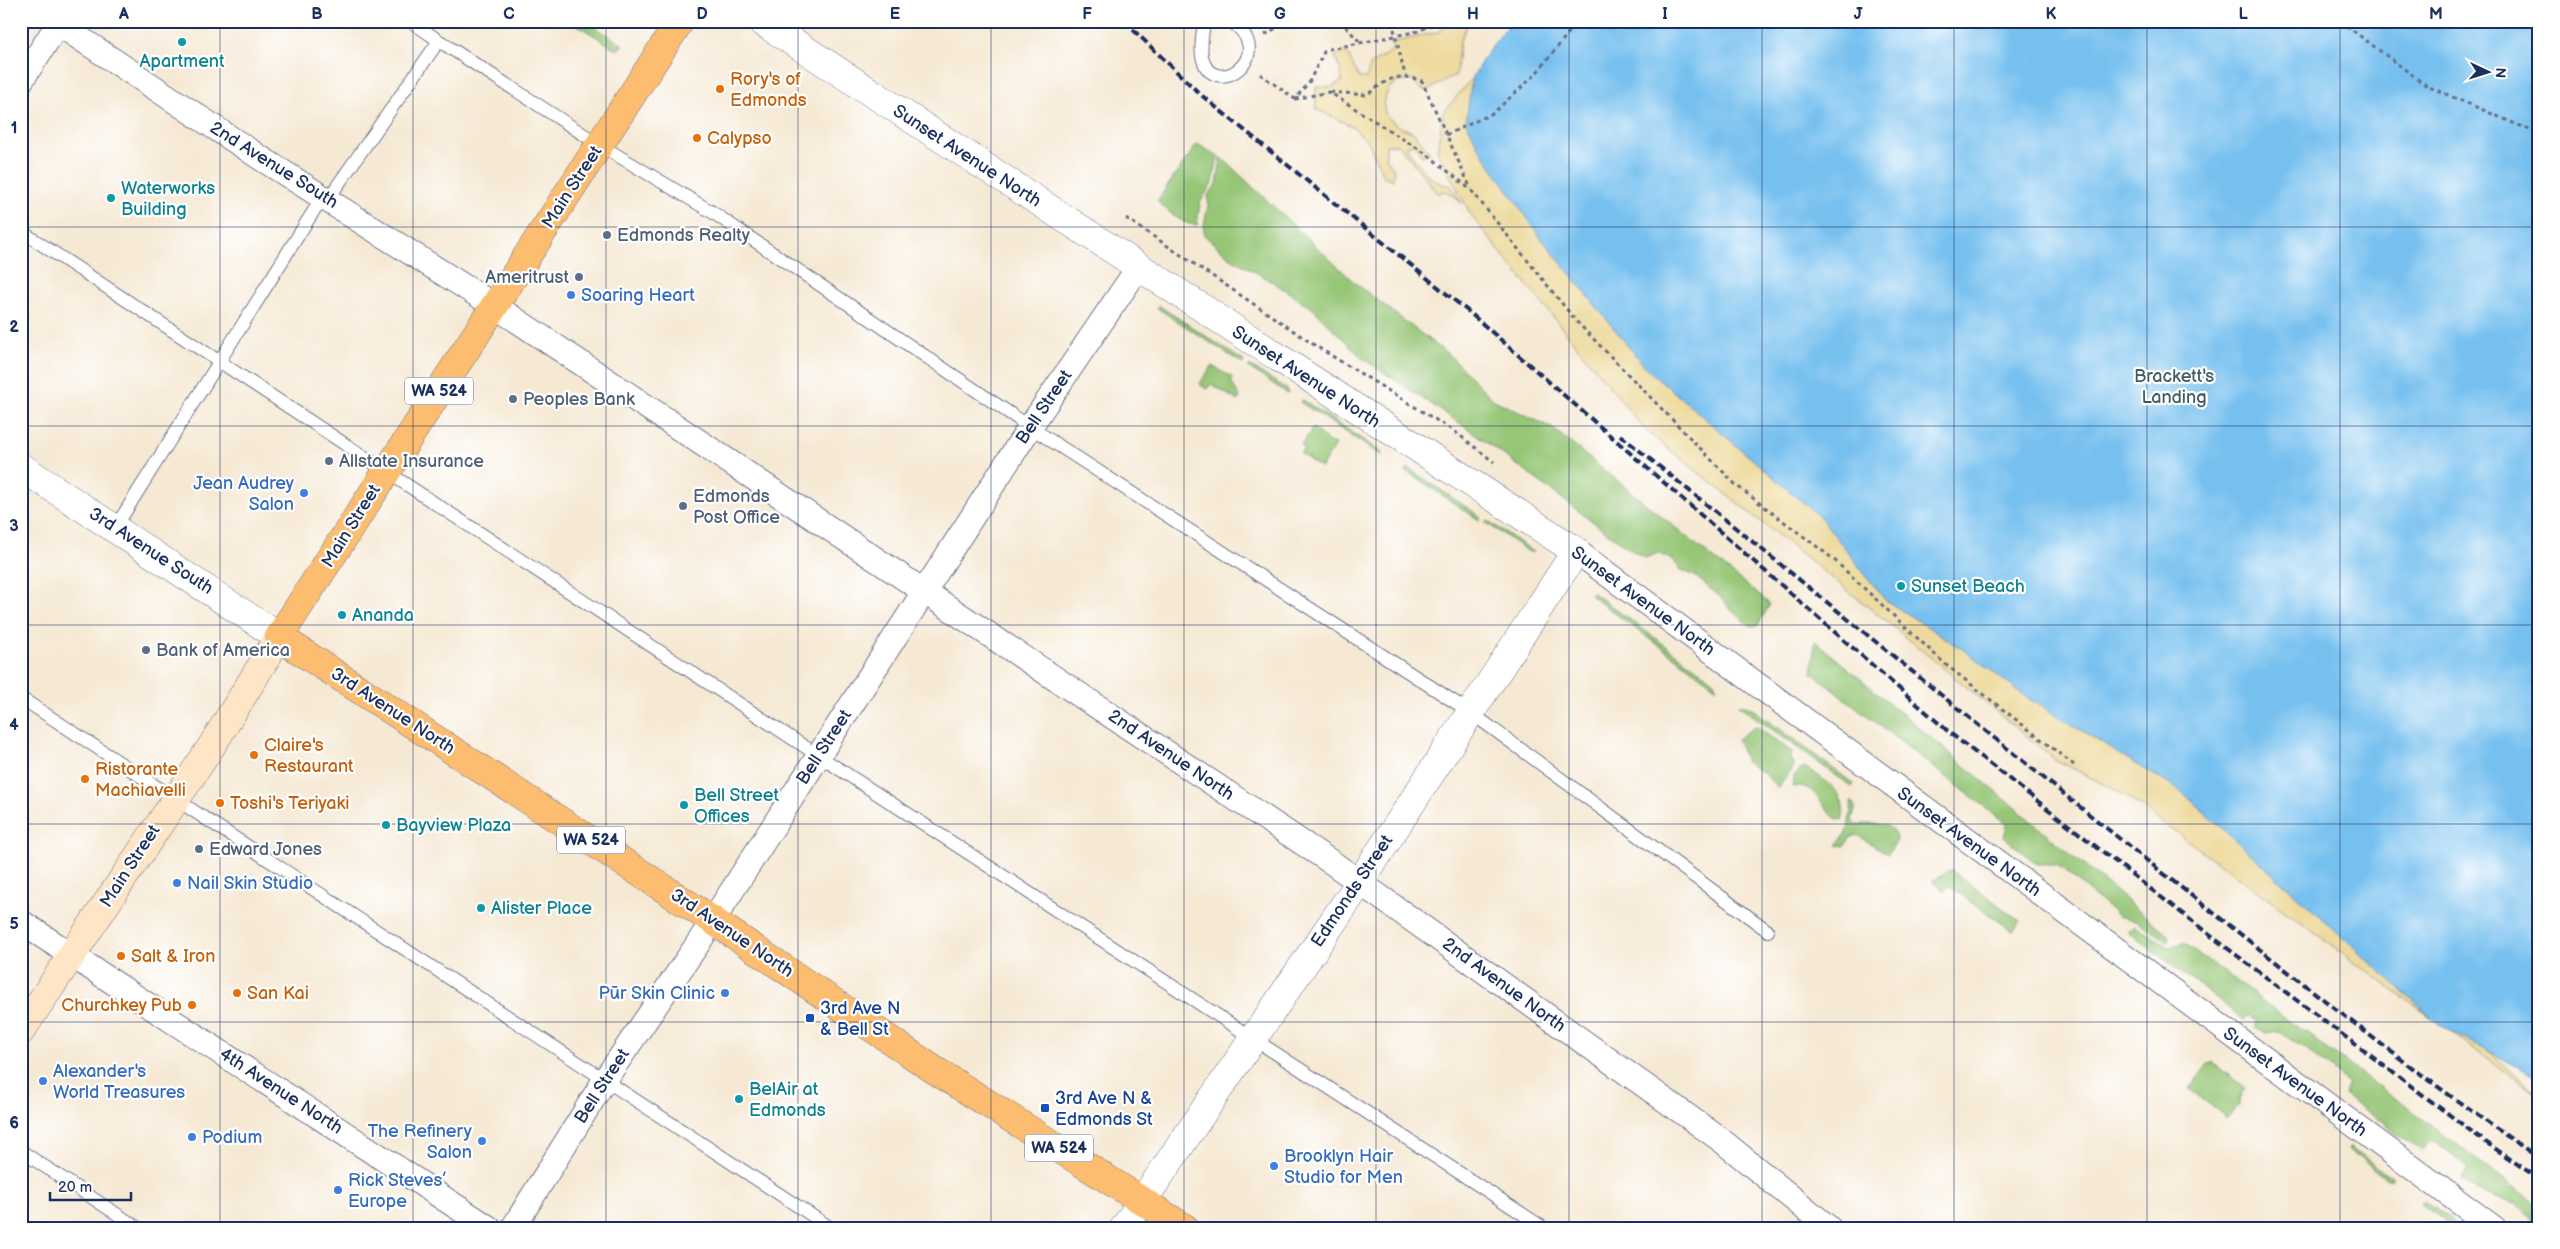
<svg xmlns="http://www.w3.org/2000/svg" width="2560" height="1249" viewBox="0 0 2560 1249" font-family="'Balsamiq Sans',sans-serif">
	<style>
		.green { fill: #96c676; stroke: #587a6a }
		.sand { fill: #eeda9e; stroke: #84847e }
		.water { fill: #76c0ef; stroke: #4878a6 }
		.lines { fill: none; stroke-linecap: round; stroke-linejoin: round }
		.service-casing { stroke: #687087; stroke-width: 14 }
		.minor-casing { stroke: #687087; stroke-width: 26 }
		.tertiary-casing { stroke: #687087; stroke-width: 29 }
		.secondary-casing { stroke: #687087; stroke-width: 29 }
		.primary-casing { stroke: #687087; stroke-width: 29 }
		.path { stroke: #687087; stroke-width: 3; stroke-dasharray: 4 4; stroke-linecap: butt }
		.service { stroke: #fff; stroke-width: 12 }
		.minor { stroke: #fff; stroke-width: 24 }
		.tertiary { stroke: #fff; stroke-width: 28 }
		.secondary { stroke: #fee5c5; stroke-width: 28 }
		.primary { stroke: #fcbd6f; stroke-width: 28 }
		.rail { stroke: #1b2f5e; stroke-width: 4; stroke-dasharray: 8 4; stroke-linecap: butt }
		.grid { fill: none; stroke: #1b2f5e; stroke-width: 1; stroke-opacity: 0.55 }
		.culture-dot { fill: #0f9aa8; stroke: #fff; stroke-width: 2 }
		.food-dot { fill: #e8710a; stroke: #fff; stroke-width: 2 }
		.service-dot { fill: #5c6f8a; stroke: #fff; stroke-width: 2 }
		.shop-dot { fill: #3f7fe0; stroke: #fff; stroke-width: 2 }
		.transit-dot { fill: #1a4fb4; stroke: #fff; stroke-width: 2 }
		.labels { text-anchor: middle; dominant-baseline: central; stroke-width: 4.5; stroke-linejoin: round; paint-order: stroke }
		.shield { fill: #fff; stroke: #5f6d8e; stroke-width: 1 }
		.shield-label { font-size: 16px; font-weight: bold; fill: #1b2f5e }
		.culture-label { font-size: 18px; fill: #0d838f; stroke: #fff; text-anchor: start }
		.food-label { font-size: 18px; fill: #c56008; stroke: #fff; text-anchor: start }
		.street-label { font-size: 18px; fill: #1b2f5e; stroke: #fff }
		.service-label { font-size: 18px; fill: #4e5e75; stroke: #fff; text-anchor: start }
		.shop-label { font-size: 18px; fill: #366cbe; stroke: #fff; text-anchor: start }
		.park-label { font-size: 18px; fill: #405c65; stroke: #fff }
		.transit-label { font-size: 18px; fill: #164399; stroke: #fff; text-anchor: start }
		.neatline { fill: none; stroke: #1b2f5e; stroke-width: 2 }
		.grid-label { font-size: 16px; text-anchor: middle; font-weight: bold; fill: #1b2f5e }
	</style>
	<rect width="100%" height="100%" fill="#fff"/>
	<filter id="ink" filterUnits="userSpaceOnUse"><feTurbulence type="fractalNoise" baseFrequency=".02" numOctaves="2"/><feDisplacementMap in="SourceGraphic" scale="10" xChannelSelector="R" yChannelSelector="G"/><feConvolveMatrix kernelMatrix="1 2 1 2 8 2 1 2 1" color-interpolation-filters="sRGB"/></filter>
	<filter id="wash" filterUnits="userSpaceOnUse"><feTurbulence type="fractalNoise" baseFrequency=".0096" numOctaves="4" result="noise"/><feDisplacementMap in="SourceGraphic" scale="20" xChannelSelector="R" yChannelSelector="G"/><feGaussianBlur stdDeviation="1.12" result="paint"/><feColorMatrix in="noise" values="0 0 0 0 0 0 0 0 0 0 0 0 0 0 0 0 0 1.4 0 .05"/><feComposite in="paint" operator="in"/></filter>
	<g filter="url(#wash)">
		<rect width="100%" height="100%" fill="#f6e9d4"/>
		<!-- green -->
		<g class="green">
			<path d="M571 21H586L623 45 617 50Z"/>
			<path d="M1197 144 1218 156 1213 182 1200 202 1197 225C1182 225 1168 211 1157 201Z"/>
			<path d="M1221 157 1355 283 1449 355 1494 400 1552 428 1770 604 1758 625 1751 626 1732 611 1719 596 1695 576 1681 570 1673 560 1658 553 1645 558 1631 550 1470 430 1362 358 1312 308 1273 282 1229 257 1204 235C1202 220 1210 210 1208 195L1217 184Z"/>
			<path d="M1158 305 1244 361 1243 364 1157 308Z"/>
			<path d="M1212 366 1233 378 1231 382 1240 397 1238 401 1211 384 1207 389 1199 384Z"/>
			<path d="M1250 366 1287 389 1288 394 1248 367Z"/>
			<path d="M1303 400 1381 452 1382 456 1300 402Z"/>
			<path d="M1313 428 1329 442 1336 444 1321 468 1301 454 1304 447 1301 445Z"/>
			<path d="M1408 468 1481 517 1479 520 1406 471Z"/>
			<path d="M1487 520 1534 552H1529L1485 522Z"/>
			<path d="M1592 592 1714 681 1717 688 1590 595Z"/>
			<path d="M1815 641 2169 936 2168 941 2137 921 2118 916 2057 864H2037L2004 837 2007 824 1812 673Z"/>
			<path d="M1738 705H1747L1854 784 1852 787Z"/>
			<path d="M1756 726 1792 752 1790 758 1794 766 1778 788 1762 772 1746 762 1737 739Z"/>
			<path d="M1805 767C1824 780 1850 793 1842 820 1824 819 1818 779 1792 787L1795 774Z"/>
			<path d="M1852 801 1856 806 1852 820 1855 824C1869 825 1896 818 1896 842L1888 854 1857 835 1849 838 1844 847 1837 845 1848 830Z"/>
			<path d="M1951 870 2020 921 2013 931 1949 886 1945 891 1932 881Z"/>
			<path d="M2134 925 2169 947 2183 943 2211 963 2539 1205V1224L2515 1204 2485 1195 2461 1180 2468 1169 2433 1140 2422 1151 2343 1094 2348 1083 2313 1054 2279 1032 2267 1034 2255 1028 2257 1022 2249 1015 2244 1020 2127 931Z"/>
			<path d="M2213 1063 2245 1088 2239 1099V1105L2226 1119 2222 1114 2189 1089 2208 1064Z"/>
			<path d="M2349 1147 2392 1177 2390 1180 2347 1149Z"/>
			<path d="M2424 1200 2462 1228H2454L2421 1203Z"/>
		</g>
		<!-- sand -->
		<g class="sand">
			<path d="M1384 21H1428L1385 31Z"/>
			<path d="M1456 21H1469L1460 41 1456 75 1426 91 1419 88 1411 80 1397 82 1389 88 1383 103 1386 116 1398 126 1413 132 1430 153 1422 156 1415 143 1406 147C1419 165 1428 183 1451 186L1462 204 1452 194 1444 191 1438 194 1398 144 1386 145V158L1394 170 1393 180 1383 176 1369 143 1353 127 1316 109V87H1332L1342 81 1341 71 1335 57 1346 51 1359 78H1366L1371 64 1393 50 1391 43 1438 32Z"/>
			<path d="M1503 49 2162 759 2539 1096 2125 795 2054 759 1885 620 1645 430 1472 217 1437 151 1443 113 1472 78Z"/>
		</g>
		<!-- water -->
		<path class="water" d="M1511 21H2539V1078L2441 1026 2182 792 2026 697 1961 648 1885 600 1822 519 1646 368 1541 238 1479 148 1466 122 1472 78 1485 56Z"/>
	</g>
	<g filter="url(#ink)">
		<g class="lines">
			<!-- service casing -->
			<g class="service-casing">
				<g id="service">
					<path d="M410 21 441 42"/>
					<path d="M1204 21C1203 32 1200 45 1202 56 1211 103 1282 55 1230 21"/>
					<path d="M328 199 436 45 441 42 600 145 712 212 1030 427 1470 712 1768 931"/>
					<path d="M21 231 793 739 1544 1228"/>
					<path d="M115 528 323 196"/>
					<path d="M21 698 831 1228"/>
					<path d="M21 1151 138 1228"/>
				</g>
			</g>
			<!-- minor casing -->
			<g class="minor-casing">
				<g id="minor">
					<path d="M54 21 259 157 495 306 1334 864 1721 1140 1829 1228"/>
					<path d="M21 81 60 21"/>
					<path d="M1576 551 2494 1228"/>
					<path d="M21 922 489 1228"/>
					<path d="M513 1228 604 1081 697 945 1030 427 1138 268"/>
				</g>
			</g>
			<!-- tertiary casing -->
			<g class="tertiary-casing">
				<g id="tertiary">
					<path d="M761 21 1576 551 1360 882 1124 1228"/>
					<path d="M21 467 279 637"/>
				</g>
			</g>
			<!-- secondary casing -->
			<g class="secondary-casing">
				<path id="secondary" d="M21 1031 211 747 279 637"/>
			</g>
			<!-- primary casing -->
			<g class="primary-casing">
				<path id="primary" d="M680 21 279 637 712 920 933 1069 1185 1228"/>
			</g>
			<!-- path -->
			<g class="path">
				<path d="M1340 21 1361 43"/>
				<path d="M1392 21 1405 75"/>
				<path d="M2340 21 2427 86 2539 134"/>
				<path d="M1265 35 1287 21"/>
				<path d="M1260 74 1295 99 1309 82 1325 50 1419 31 1439 21"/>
				<path d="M1330 92 1367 95C1388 79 1396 72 1422 81L1471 189"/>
				<path d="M1295 99 1329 92 1428 155 1471 190 1576 321 1737 486 1832 558 1945 664 2074 765"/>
				<path d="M1446 135 1493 113 1535 75 1578 21"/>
				<path d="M1126 218 1319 348 1454 431 1494 462"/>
			</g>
			<!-- service -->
			<use href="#service" class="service"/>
			<!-- minor -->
			<use href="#minor" class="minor"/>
			<!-- tertiary -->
			<use href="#tertiary" class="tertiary"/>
			<!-- secondary -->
			<use href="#secondary" class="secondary"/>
			<!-- primary -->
			<use href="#primary" class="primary"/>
			<!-- rail -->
			<g class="rail">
				<path d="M1124 21 1201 95 1469 312 1950 733 2215 939 2487 1143 2539 1179"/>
				<path d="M1620 435C1824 598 2024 765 2229 925 2330 1005 2432 1086 2539 1158"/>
			</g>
		</g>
	</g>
	<!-- grid -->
	<path class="grid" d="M220 21V1228M413 21V1228M606 21V1228M798 21V1228M991 21V1228M1184 21V1228M1376 21V1228M1569 21V1228M1762 21V1228M1954 21V1228M2147 21V1228M2340 21V1228M21 227H2539M21 426H2539M21 625H2539M21 824H2539M21 1022H2539"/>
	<!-- markers -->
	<g class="culture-dot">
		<circle cx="182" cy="42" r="5"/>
		<circle cx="111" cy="198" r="5"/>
		<circle cx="1901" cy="586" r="5"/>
		<circle cx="342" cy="615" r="5"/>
		<circle cx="684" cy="805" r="5"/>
		<circle cx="386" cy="825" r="5"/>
		<circle cx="481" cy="908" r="5"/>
		<circle cx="739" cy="1099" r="5"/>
	</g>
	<g class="food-dot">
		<circle cx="720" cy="89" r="5"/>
		<circle cx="697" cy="138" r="5"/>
		<circle cx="254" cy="755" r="5"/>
		<circle cx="85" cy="779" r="5"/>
		<circle cx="220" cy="803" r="5"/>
		<circle cx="121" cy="956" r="5"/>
		<circle cx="237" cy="993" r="5"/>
		<circle cx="192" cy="1005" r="5"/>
	</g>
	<g class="service-dot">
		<circle cx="607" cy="235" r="5"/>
		<circle cx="579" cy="277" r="5"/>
		<circle cx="513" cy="399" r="5"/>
		<circle cx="329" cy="461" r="5"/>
		<circle cx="683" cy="506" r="5"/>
		<circle cx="146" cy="650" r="5"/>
		<circle cx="199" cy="849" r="5"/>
	</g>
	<g class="shop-dot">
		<circle cx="571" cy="295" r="5"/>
		<circle cx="304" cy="493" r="5"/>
		<circle cx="177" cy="883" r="5"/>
		<circle cx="725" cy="993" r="5"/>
		<circle cx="43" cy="1081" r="5"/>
		<circle cx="192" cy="1137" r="5"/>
		<circle cx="482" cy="1141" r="5"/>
		<circle cx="1274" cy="1166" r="5"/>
		<circle cx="338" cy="1190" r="5"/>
	</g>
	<g class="transit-dot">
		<rect x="805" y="1013" width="10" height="10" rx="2.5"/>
		<rect x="1040" y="1103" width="10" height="10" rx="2.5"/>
	</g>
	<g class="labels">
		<!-- shield labels -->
		<g class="shield">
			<rect x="405" y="377.5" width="68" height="27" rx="4"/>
			<rect x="557" y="826.5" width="68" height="27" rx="4"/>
			<rect x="1025" y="1134.5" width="68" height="27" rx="4"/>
		</g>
		<g class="shield-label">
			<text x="439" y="391">WA 524</text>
			<text x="591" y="840">WA 524</text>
			<text x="1059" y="1148">WA 524</text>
		</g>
		<!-- culture labels -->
		<g class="culture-label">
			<text x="182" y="61" text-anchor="middle">Apartment</text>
			<text x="121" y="188">Waterworks<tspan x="121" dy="21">Building</tspan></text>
			<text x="1911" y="586">Sunset Beach</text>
			<text x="352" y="615">Ananda</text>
			<text x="694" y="795">Bell Street<tspan x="694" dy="21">Offices</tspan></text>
			<text x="396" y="825">Bayview Plaza</text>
			<text x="491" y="908">Alister Place</text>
			<text x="749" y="1089">BelAir at<tspan x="749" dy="21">Edmonds</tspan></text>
		</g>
		<!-- food labels -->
		<g class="food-label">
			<text x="730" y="79">Rory's of<tspan x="730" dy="21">Edmonds</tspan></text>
			<text x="707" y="138">Calypso</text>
			<text x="264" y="745">Claire's<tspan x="264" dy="21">Restaurant</tspan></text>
			<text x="95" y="769">Ristorante<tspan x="95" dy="21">Machiavelli</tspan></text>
			<text x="230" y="803">Toshi's Teriyaki</text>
			<text x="131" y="956">Salt &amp; Iron</text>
			<text x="247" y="993">San Kai</text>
			<text x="182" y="1005" text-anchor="end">Churchkey Pub</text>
		</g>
		<!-- street labels -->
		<g class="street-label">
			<text transform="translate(967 156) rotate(33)">Sunset Avenue North</text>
			<text transform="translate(274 165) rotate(32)">2nd Avenue South</text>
			<text transform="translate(572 187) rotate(-57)">Main Street</text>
			<text transform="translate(1306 377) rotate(33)">Sunset Avenue North</text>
			<text transform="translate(1044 407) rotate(-56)">Bell Street</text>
			<text transform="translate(351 526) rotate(-58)">Main Street</text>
			<text transform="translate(151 551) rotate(33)">3rd Avenue South</text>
			<text transform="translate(1643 601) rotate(36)">Sunset Avenue North</text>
			<text transform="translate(393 711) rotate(33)">3rd Avenue North</text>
			<text transform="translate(824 747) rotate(-57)">Bell Street</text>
			<text transform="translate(1171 755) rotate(34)">2nd Avenue North</text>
			<text transform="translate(1969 842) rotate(36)">Sunset Avenue North</text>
			<text transform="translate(130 866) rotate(-57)">Main Street</text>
			<text transform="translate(1352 891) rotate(-56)">Edmonds Street</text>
			<text transform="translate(732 933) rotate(34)">3rd Avenue North</text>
			<text transform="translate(1504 985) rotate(36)">2nd Avenue North</text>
			<text transform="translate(2295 1082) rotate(36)">Sunset Avenue North</text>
			<text transform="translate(602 1086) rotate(-57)">Bell Street</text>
			<text transform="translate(281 1091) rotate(33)">4th Avenue North</text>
		</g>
		<!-- service labels -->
		<g class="service-label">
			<text x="617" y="235">Edmonds Realty</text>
			<text x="569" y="277" text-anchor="end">Ameritrust</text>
			<text x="523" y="399">Peoples Bank</text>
			<text x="339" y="461">Allstate Insurance</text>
			<text x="693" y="496">Edmonds<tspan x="693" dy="21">Post Office</tspan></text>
			<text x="156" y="650">Bank of America</text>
			<text x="209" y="849">Edward Jones</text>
		</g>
		<!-- shop labels -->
		<g class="shop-label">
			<text x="581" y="295">Soaring Heart</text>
			<text x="294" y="483" text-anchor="end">Jean Audrey<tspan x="294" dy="21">Salon</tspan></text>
			<text x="187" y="883">Nail Skin Studio</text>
			<text x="715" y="993" text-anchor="end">Pūr Skin Clinic</text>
			<text x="53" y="1071">Alexander's<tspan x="53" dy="21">World Treasures</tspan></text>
			<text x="472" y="1131" text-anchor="end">The Refinery<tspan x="472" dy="21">Salon</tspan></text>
			<text x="202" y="1137">Podium</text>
			<text x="1284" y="1156">Brooklyn Hair<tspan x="1284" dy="21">Studio for Men</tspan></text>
			<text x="348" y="1180">Rick Steves’<tspan x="348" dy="21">Europe</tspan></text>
		</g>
		<!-- park labels -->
		<g class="park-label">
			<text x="2174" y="376">Brackett's<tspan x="2174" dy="21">Landing</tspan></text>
		</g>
		<!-- transit labels -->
		<g class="transit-label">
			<text x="820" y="1008">3rd Ave N<tspan x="820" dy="21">&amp; Bell St</tspan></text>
			<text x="1055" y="1098">3rd Ave N &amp;<tspan x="1055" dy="21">Edmonds St</tspan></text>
		</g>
	</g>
	<!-- margin -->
	<rect width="2560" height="1249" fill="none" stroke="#fff" stroke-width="55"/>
	<!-- north arrow -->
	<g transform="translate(2488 72) rotate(94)" stroke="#ffffff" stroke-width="4" paint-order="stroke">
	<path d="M0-4L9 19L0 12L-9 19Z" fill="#1b2f5e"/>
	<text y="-8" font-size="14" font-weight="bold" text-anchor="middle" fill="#1b2f5e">N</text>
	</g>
	<!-- scale -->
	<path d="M50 1192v8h81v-8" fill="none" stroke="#1b2f5e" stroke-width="2.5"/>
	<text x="58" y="1192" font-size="15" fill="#1b2f5e" stroke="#ffffff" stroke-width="4" paint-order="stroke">20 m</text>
	<rect x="28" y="28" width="2504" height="1194" class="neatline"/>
	<g class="grid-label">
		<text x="124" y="19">A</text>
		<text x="317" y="19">B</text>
		<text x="509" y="19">C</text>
		<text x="702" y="19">D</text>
		<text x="895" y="19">E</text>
		<text x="1087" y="19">F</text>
		<text x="1280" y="19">G</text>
		<text x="1473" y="19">H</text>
		<text x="1665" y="19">I</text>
		<text x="1858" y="19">J</text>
		<text x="2051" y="19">K</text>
		<text x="2243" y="19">L</text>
		<text x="2436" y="19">M</text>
		<text x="14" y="133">1</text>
		<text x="14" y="332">2</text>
		<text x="14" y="531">3</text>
		<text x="14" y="730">4</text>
		<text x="14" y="929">5</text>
		<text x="14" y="1128">6</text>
	</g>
</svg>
